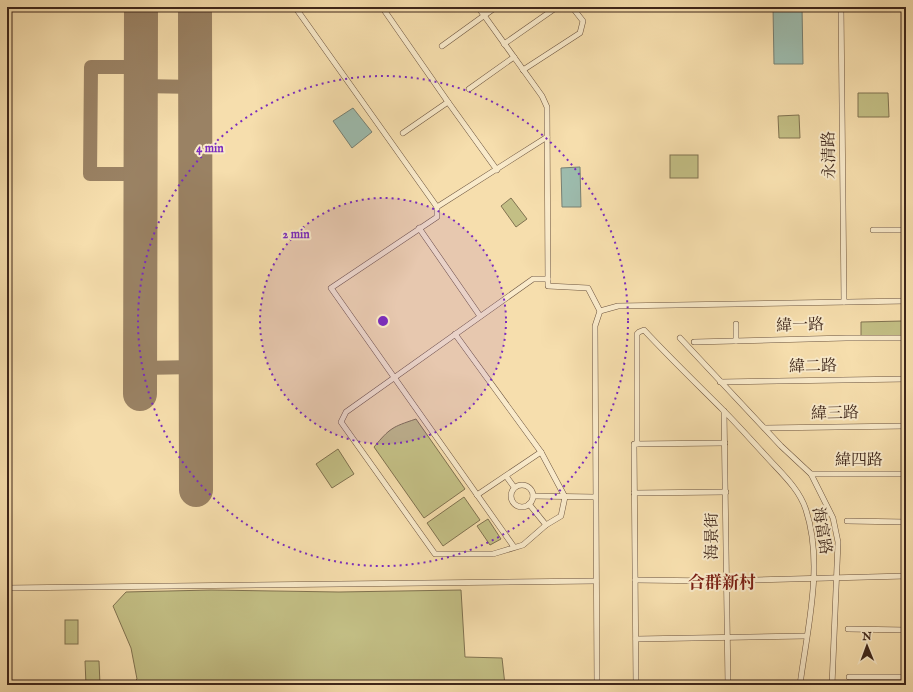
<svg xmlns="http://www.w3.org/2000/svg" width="913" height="692" viewBox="0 0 913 692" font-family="'IM FELL English','Noto Serif TC',serif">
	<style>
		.green { fill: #c3bf85; stroke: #807250 }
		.water { fill: #9dbcae; stroke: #778073 }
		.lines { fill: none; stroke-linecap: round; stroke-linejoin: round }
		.taxiway { stroke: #9a8264; stroke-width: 14 }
		.runway { stroke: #9a8264; stroke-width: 34 }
		.minor-casing { stroke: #6c543f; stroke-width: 6 }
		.minor { stroke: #f9eaca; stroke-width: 5 }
		.ring { fill: none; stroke: #7b2cbf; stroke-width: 2; stroke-dasharray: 2 4 }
		.labels { text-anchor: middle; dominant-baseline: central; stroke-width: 4; stroke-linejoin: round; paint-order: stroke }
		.street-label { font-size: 16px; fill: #3e261a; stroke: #f9eaca }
		.neighbourhood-label { font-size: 17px; font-weight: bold; fill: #7a1f14; stroke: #f9eaca }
		.centre { fill: #7b2cbf; stroke: #f9eaca; stroke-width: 2 }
		.ring-label { font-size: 12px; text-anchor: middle; font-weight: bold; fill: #7b2cbf; stroke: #f9eaca; stroke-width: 4; stroke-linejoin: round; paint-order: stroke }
	</style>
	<rect width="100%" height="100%" fill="#f6dead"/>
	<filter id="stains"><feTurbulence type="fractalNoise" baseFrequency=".005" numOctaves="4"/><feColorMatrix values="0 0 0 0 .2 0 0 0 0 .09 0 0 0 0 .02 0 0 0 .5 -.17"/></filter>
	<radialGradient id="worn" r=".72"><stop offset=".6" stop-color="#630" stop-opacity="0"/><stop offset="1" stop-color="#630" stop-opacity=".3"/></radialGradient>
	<!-- green -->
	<g class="green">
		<path d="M858 93H888L889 117H858Z"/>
		<path d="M799 115 800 138H779L778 116Z"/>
		<rect x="670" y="155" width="28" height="23"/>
		<path d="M511 198 527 219 516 227 501 206Z"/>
		<path d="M902 321V336H861V322Z"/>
		<path d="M416 419 465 489 424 518 374 447C390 428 392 427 416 419Z"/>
		<path d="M338 449 354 474 332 488 316 464Z"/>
		<path d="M464 497 480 520 443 546 427 523Z"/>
		<path d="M488 519 501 539 490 545 477 526Z"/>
		<path d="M211 590 339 592 461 590 465 657 502 658 505 685H131L137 679 131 648 113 606 126 592Z"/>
		<rect x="65" y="620" width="13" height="24"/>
		<path d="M85 661H99L100 685H86Z"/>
	</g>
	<!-- water -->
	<g class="water">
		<path d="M773 7H802L803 64H774Z"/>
		<path d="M353 108 372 132 352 148 333 121Z"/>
		<path d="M580 167 581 207H562L561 168Z"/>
	</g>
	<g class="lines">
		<!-- taxiway -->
		<g class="taxiway">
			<path d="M141 86 196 87"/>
			<path d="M141 174H90L91 67H141"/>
			<path d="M140 368 196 367"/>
		</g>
		<!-- runway -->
		<g class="runway">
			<path d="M195 7 196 490"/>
			<path d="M140 394 141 7"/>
		</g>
		<!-- minor casing -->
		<g class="minor-casing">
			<g id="minor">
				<path d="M295 7 437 207"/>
				<path d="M382 7 448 102 497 170"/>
				<path d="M478 7 542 96 547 107 548 286 588 288 600 311"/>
				<path d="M841 7 844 302"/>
				<path d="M504 44 557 7"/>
				<path d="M442 46 496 7"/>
				<path d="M523 70 580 33 583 21 572 7"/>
				<path d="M469 89 514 57"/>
				<path d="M403 133 448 102"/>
				<path d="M419 228 480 316"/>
				<path d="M873 230H906"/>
				<path d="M736 324V341"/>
				<path d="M455 334 541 452 565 497 561 516 546 525 523 545 493 554H435L341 422 346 412 533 279H548"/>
				<path d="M680 338 781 446 811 474 833 518 838 542 832 685"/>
				<path d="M694 342 846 338H906"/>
				<path d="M720 382 906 379"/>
				<path d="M724 411 728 685"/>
				<path d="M765 428 906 426"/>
				<path d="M637 444V334L639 332 644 330C670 358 697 384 723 410 738 425 751 440 765 455 780 472 799 488 806 510 824 565 807 629 800 685"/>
				<path d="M811 474H906"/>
				<path d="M506 476 514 487"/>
				<circle cx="522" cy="496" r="11"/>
				<path d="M634 493 726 492"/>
				<path d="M477 495 541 452"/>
				<path d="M533 496 595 497"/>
				<path d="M529 504 546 525"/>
				<path d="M847 521 906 522"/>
				<path d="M514 547 331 288 437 217V207L547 137"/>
				<path d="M635 580 716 581 906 576"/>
				<path d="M7 588 596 581"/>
				<path d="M848 629 906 630"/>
				<path d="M636 639 806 636"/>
				<path d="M849 677H906"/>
				<path d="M597 685 595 326 600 311 618 306 906 301"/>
				<path d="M636 685 634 444 725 443"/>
				<path d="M637 685 800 683"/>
			</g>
		</g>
		<!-- minor -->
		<use href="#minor" class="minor"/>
	</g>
	<!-- distance rings -->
	<circle cx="383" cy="321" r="123" fill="#7b2cbf" fill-opacity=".12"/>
	<g class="ring">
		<circle cx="383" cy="321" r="123"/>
		<circle cx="383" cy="321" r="245"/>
	</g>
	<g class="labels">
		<!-- street labels -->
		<g class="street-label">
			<text transform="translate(830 155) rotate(-91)">永清路</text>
			<text transform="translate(800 326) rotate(-2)">緯一路</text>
			<text transform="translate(813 367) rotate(-1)">緯二路</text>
			<text transform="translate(835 414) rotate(-1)">緯三路</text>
			<text x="859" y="461">緯四路</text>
			<text transform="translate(821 531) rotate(80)">海富路</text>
			<text transform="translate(713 536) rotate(-90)">海景街</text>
		</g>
		<!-- neighbourhood labels -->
		<g class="neighbourhood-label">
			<text x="722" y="583">合群新村</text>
		</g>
	</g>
	<circle cx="383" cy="321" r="6" class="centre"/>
	<g class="ring-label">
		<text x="210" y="152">4 min</text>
		<text x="296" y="238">2 min</text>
	</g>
	<!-- margin -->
	<rect width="913" height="692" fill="none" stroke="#f6dead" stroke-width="24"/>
	<rect x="8" y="8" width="897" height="676" fill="none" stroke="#3e261a" stroke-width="2"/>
	<rect x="12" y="12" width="889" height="668" fill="none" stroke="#3e261a"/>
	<!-- north arrow -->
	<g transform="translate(867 646) rotate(359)" stroke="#f9eaca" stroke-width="3" paint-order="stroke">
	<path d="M0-3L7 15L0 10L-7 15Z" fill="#3e261a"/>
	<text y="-6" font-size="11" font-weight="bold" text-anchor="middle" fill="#3e261a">N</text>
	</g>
	<rect width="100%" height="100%" filter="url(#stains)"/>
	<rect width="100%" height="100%" fill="url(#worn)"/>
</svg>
